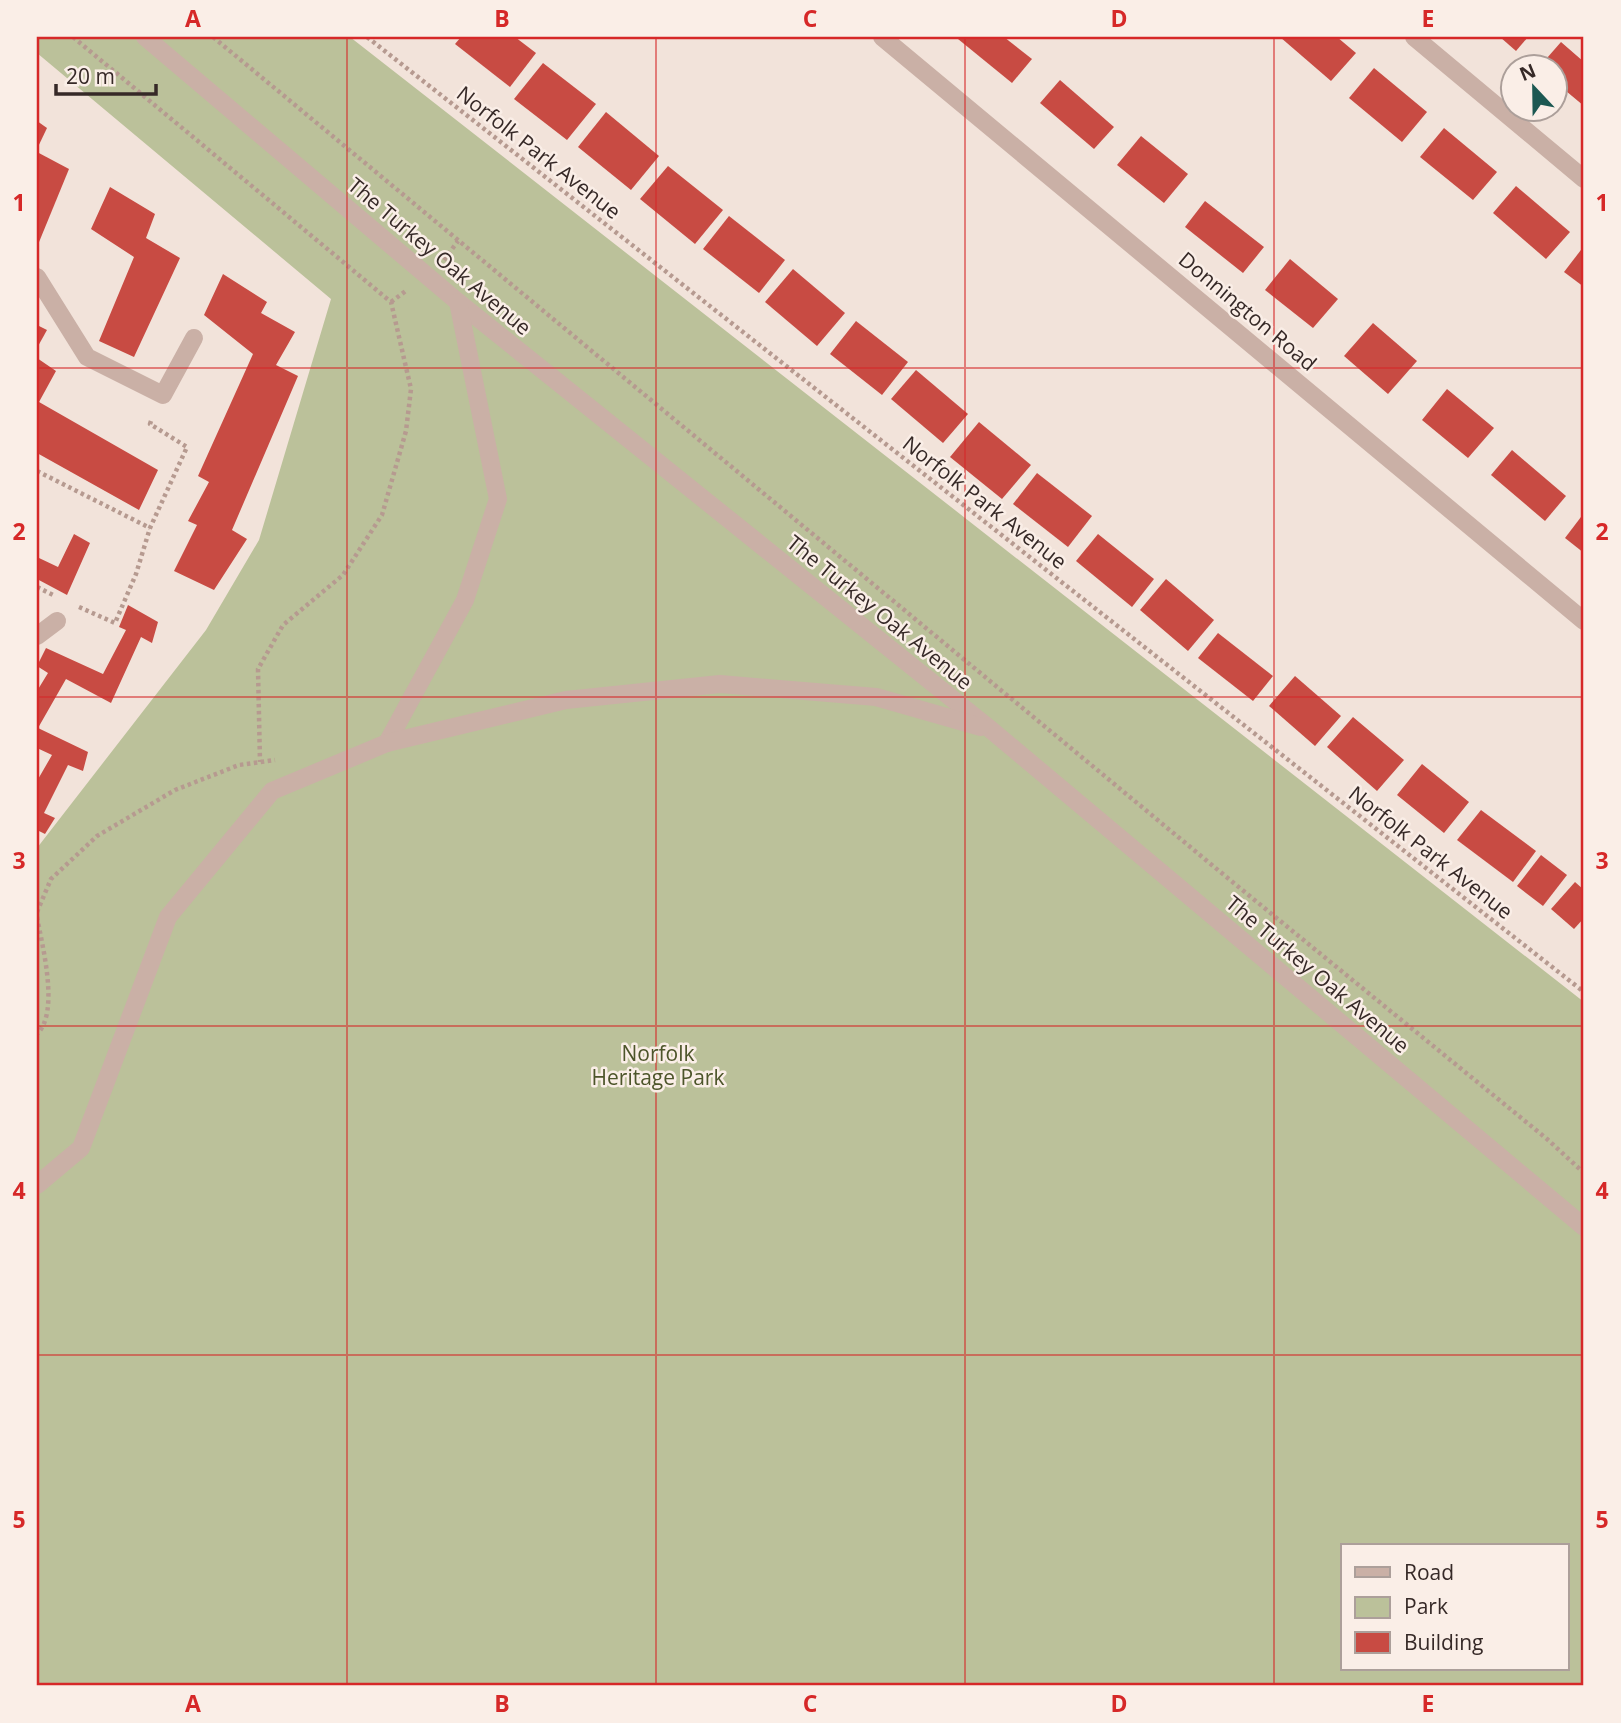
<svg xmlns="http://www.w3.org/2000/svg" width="1621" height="1723" viewBox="0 0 1621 1723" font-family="'Open Sans',sans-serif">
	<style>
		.green { fill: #bbc19a; fill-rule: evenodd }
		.building { fill: #c84b43 }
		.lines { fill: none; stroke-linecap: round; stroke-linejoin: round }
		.path { stroke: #b69a90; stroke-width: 4.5; stroke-dasharray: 3.5 3.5; stroke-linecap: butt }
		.minor { stroke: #cab0a6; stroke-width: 18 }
		.grid { fill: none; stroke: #d62828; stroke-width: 2; stroke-opacity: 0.55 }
		.labels { text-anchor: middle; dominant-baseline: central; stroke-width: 5; stroke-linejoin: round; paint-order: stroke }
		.street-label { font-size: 21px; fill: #362927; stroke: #faeee7 }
		.park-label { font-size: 21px; fill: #4d552a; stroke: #faeee7 }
		.neatline { fill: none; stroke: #d62828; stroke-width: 2.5 }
		.grid-label { font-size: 23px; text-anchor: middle; font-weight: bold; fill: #d62828 }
	</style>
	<rect width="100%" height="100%" fill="#f2e3da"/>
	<!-- green -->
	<path class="green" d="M37 37H350L1584 1002V1686H37V848L206 630 259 540 331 299 37 53ZM1343 1546H1567V1669H1343Z"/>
	<!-- building -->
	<g class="building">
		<path d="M461 37H515L536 53 510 87 455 44Z"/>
		<path d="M961 37H1004L1032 59 1012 83 958 39Z"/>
		<path d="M1280 37H1337L1356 53 1331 81Z"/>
		<path d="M1500 37H1528L1516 51Z"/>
		<path d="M1561 42 1584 62V106L1554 81V66H1540Z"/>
		<path d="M543 63 596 104 567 140 514 99Z"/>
		<path d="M1374 68 1427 112 1402 142 1349 98Z"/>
		<path d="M1060 80 1114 127 1094 149 1040 103Z"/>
		<path d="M606 112 659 156 631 190 578 147Z"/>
		<path d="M37 121 47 128 37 149Z"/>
		<path d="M1444 128 1497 172 1473 200 1420 157Z"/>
		<path d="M1141 136 1188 174 1164 203 1117 165Z"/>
		<path d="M37 152 69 169 37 247Z"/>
		<path d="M668 166 723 210 695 244 640 199Z"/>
		<path d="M1516 186 1570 232 1546 259 1493 213Z"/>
		<path d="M110 187 155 214 146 238 180 258 134 357 99 341 134 257 91 229Z"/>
		<path d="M1205 201 1264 247 1243 273 1185 227Z"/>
		<path d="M729 216 785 260 759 293 703 249Z"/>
		<path d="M1584 246V287L1564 272Z"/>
		<path d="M1290 259 1338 299 1313 328 1265 290Z"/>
		<path d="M793 269 845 313 817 346 765 302Z"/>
		<path d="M223 274 267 302 261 313 295 332 276 365 298 376 232 530 247 539 214 590 174 571 197 525 188 521 209 482 198 476 253 354 204 315Z"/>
		<path d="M856 321 908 362 882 395 830 354Z"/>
		<path d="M1373 323 1417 361 1388 394 1344 356Z"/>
		<path d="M37 325 47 330 37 348Z"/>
		<path d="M37 358 56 371 39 402 158 470 139 510 37 453Z"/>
		<path d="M916 370 968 414 943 443 891 399Z"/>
		<path d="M1447 389 1494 428 1468 458 1422 420Z"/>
		<path d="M979 422 1031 465 1002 499 950 457Z"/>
		<path d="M1512 450 1566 496 1545 521 1491 475Z"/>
		<path d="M1037 473 1092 516 1068 547 1013 504Z"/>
		<path d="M1584 513V553L1565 538Z"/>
		<path d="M74 534 90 543 67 595 37 579V562L39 558 58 567Z"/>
		<path d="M1098 534 1154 579 1132 607 1076 561Z"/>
		<path d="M1166 579 1214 620 1188 651 1140 610Z"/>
		<path d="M128 605 158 622 152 643 141 637 111 703 66 679 38 728 88 752 83 771 68 765 44 813 55 818 45 834 37 830V781L52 755 37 748V691L48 673 37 666 46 648 103 674 126 630 119 627Z"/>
		<path d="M1218 633 1273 676 1253 701 1198 658Z"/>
		<path d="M1295 676 1341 716 1315 746 1269 706Z"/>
		<path d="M1353 717 1404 760 1377 791 1327 747Z"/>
		<path d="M1422 764 1469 802 1444 833 1397 795Z"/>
		<path d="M1481 810 1536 851 1513 882 1457 840Z"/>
		<path d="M1541 855 1567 875 1543 906 1517 886Z"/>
		<path d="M1575 882 1584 890V918L1574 929 1551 909Z"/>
	</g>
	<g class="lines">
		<!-- path -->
		<g class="path">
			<path d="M73 37 391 302 411 389 406 431 382 515 343 575 283 625 258 669 260 762"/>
			<path d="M213 37 1224 875 1547 1139 1584 1173"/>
			<path d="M367 37 1584 992"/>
			<path d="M444 260 458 241"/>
			<path d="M391 302 407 290"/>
			<path d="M37 471 150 528"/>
			<path d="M37 587 55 596"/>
			<path d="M79 607 115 623 136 574 150 528 187 447 150 424 152 418"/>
			<path d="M37 912 51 879 97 836 175 790 239 765 275 760"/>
			<path d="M37 917C42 945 60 1012 37 1034"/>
		</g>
		<!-- minor -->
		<g class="minor">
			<path d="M145 37 458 302 990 729 1584 1227"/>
			<path d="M882 37 1584 621"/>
			<path d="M1414 37 1584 179"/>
			<path d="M37 277 87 357 163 395 194 338"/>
			<path d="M37 636 57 621"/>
			<path d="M387 743 465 600 498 499 458 302"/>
			<path d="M37 1185 81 1148 168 917 272 791 387 743 566 700 720 684 876 697 981 727"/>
		</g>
	</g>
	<!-- grid -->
	<path class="grid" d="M347 37V1686M656 37V1686M965 37V1686M1274 37V1686M37 368H1584M37 697H1584M37 1026H1584M37 1355H1584"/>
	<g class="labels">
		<!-- street labels -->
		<g class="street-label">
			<text transform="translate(539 152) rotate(38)">Norfolk Park Avenue</text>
			<text transform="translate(440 256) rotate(40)">The Turkey Oak Avenue</text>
			<text transform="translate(1248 311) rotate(40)">Donnington Road</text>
			<text transform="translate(985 502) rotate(38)">Norfolk Park Avenue</text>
			<text transform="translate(880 612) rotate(39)">The Turkey Oak Avenue</text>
			<text transform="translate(1431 852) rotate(38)">Norfolk Park Avenue</text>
			<text transform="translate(1318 974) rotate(40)">The Turkey Oak Avenue</text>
		</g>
		<!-- park labels -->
		<g class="park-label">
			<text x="658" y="1053">Norfolk<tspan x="658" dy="24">Heritage Park</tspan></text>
		</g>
	</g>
	<!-- border -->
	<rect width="1621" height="1723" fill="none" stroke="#faeee7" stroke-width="77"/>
	<!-- legend -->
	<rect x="1341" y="1544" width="228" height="126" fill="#faeee7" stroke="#ac9f9a" stroke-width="2"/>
	<rect x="1355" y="1567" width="35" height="10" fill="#cab0a6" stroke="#ac9f9a" stroke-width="2"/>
	<text x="1404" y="1580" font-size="21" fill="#362927">Road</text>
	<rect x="1355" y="1597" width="35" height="21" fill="#bbc19a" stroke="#ac9f9a" stroke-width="2"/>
	<text x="1404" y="1614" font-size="21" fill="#362927">Park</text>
	<rect x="1355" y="1632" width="35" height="21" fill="#c84b43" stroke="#ac9f9a" stroke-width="2"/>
	<text x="1404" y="1650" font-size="21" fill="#362927">Building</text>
	<!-- north arrow -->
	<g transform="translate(1534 88) rotate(338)"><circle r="33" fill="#faeee7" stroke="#ac9f9a" stroke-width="2"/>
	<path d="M0-5L12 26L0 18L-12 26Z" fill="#1c5852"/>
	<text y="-10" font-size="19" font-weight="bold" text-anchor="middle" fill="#362927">N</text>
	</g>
	<!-- scale -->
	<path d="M56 84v10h100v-10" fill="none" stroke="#362927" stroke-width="3.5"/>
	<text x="66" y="84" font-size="21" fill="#362927" stroke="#faeee7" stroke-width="5" paint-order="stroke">20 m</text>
	<rect x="38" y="38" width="1544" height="1646" class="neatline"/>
	<g class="grid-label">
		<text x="193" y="27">A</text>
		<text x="502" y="27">B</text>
		<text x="810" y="27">C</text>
		<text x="1119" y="27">D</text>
		<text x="1428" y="27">E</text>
		<text x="19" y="211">1</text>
		<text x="1602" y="211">1</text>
		<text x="19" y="540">2</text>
		<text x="1602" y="540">2</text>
		<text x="19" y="869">3</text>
		<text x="1602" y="869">3</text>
		<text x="19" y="1199">4</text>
		<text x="1602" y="1199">4</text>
		<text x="19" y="1528">5</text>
		<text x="1602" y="1528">5</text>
		<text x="193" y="1712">A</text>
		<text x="502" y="1712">B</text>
		<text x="810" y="1712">C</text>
		<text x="1119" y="1712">D</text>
		<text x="1428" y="1712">E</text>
	</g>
</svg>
